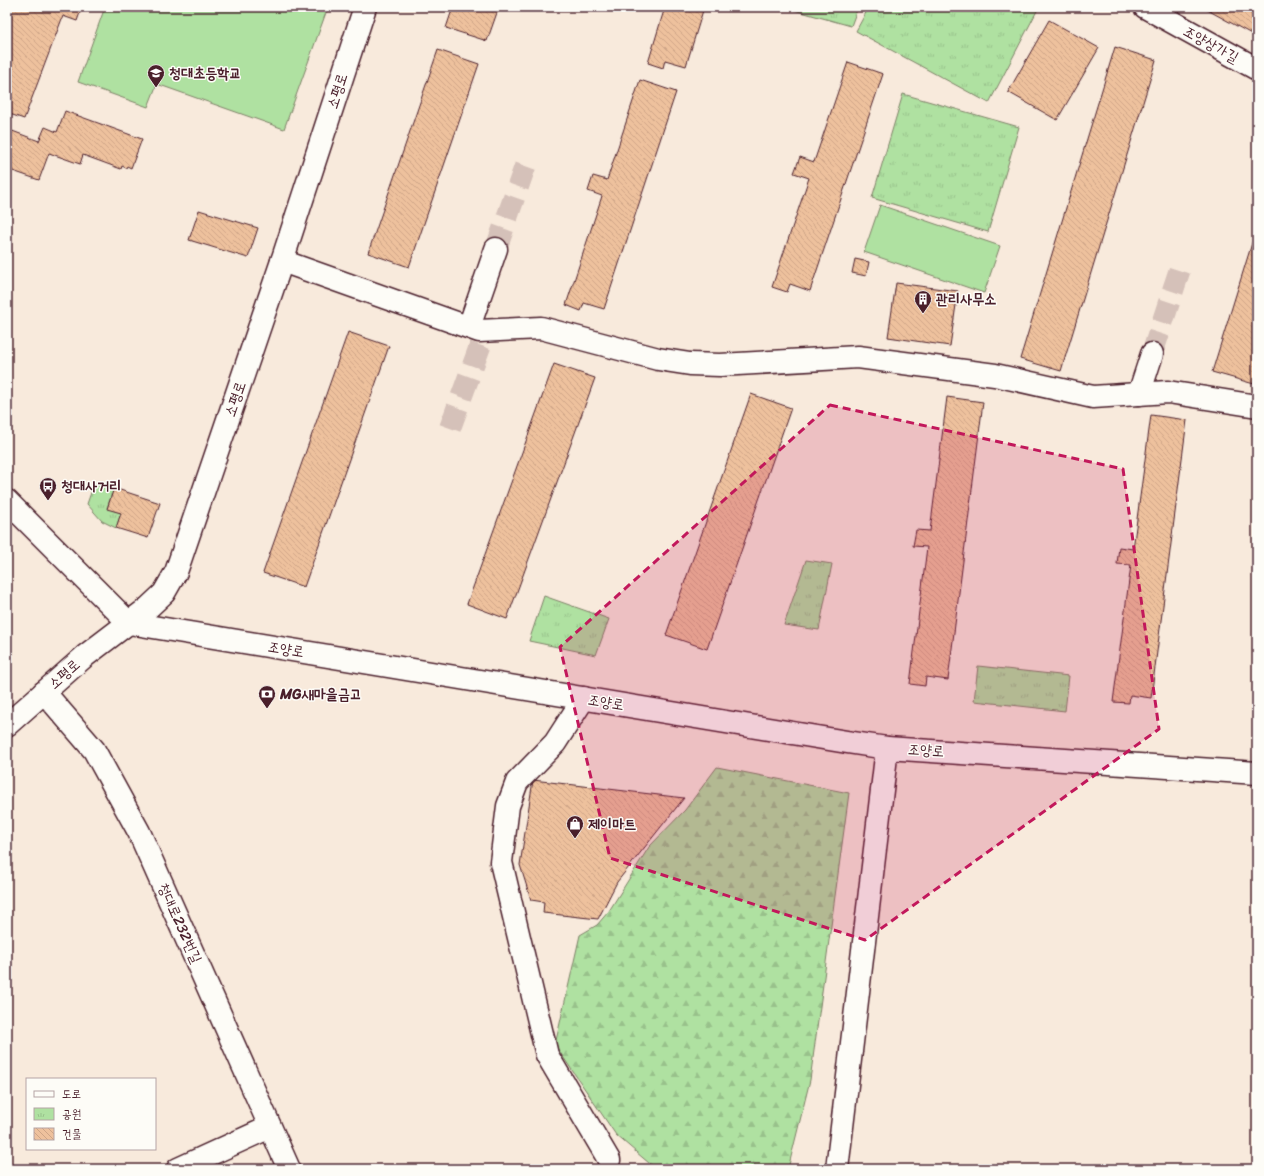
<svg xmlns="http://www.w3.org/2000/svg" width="1264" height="1176" viewBox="0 0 1264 1176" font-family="Sriracha,'Poor Story',sans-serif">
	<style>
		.grass { fill: #afe1a1; stroke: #7c8066 }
		.forest { fill: url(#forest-firs); stroke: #7c8066 }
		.park { fill: url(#park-tufts); stroke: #7c8066 }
		.building { fill: url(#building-back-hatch); stroke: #4a1f2b }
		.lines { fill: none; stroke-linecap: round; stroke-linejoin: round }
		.minor-tunnel { stroke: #d5c1b9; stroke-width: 22; stroke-dasharray: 22 11; stroke-linecap: butt }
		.minor-casing { stroke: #4a1f2b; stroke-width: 25 }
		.minor { stroke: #fdfcf7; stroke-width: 22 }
		.marked { fill: #c2185b; fill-opacity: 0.2; stroke: #c2185b; stroke-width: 3; stroke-dasharray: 8 5; stroke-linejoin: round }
		.labels { text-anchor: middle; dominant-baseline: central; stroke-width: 3; stroke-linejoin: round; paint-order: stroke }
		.street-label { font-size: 15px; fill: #4a1f2b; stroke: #fdfcf7 }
		.poi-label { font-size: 15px; font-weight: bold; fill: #4a1f2b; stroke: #fdfcf7; text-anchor: start }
	</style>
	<defs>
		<pattern id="forest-firs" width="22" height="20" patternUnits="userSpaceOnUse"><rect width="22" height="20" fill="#afe1a1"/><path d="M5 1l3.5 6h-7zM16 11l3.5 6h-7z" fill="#98c18b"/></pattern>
		<pattern id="park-tufts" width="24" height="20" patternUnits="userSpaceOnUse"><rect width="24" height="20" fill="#afe1a1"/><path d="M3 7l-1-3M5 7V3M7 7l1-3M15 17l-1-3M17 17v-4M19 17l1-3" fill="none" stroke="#98c18b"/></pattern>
		<pattern id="building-back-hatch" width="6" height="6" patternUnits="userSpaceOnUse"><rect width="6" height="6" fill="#eec19d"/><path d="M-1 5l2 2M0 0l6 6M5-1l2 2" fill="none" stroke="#cea587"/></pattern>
	</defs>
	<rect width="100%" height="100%" fill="#f8eadc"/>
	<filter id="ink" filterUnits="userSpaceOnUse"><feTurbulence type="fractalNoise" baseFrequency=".025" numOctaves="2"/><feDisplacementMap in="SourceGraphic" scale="8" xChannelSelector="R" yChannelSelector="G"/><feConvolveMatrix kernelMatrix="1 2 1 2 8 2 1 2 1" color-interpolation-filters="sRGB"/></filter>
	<g filter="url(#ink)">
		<!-- grass -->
		<g class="grass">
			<path d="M105 7H328L284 129 157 84 148 107 78 82Z"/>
			<path d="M880 205 1000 246 984 293 864 252Z"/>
		</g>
		<!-- forest -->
		<path class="forest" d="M717 767 849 793 810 1080 788 1169H656L616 1135 555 1045 580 935 597 925 609 911 649 847 685 810Z"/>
		<!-- park -->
		<g class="park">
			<path d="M795 7H858L851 26 794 10Z"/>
			<path d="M869 7H1039L989 103 856 31Z"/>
			<path d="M903 94 1019 127 988 232 872 198Z"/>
			<path d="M94 484 114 488 107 508 121 513 116 528 102 521 87 504Z"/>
			<path d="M806 560 832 564 819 630 784 625Z"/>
			<path d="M544 596 609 619 596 655 529 641Z"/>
			<path d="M978 666 1069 676 1065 711 974 701Z"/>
		</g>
		<!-- building -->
		<g class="building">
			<path d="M11 7H82L77 21 63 16 24 119 7 113V19Z"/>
			<path d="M453 7H499L487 41 446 28Z"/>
			<path d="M665 7H704L686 66 665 60 663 68 648 63Z"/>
			<path d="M1202 7H1257V37Z"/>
			<path d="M1049 20 1099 48 1057 120 1008 92Z"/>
			<path d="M1115 47 1156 60 1061 371 1020 359Z"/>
			<path d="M438 50 479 64 409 267 368 253Z"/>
			<path d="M848 62 883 74 810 291 790 284 787 292 772 287 809 178 794 173 800 157 814 162Z"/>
			<path d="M640 80 676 92 604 309 584 303 581 311 566 305 602 196 588 191 593 176 607 180Z"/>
			<path d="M65 111 142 139 131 168 127 166 126 168 122 166 121 169 83 155 80 164 49 153 39 180 7 169V129L39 141 45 127 57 132Z"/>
			<path d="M199 210 258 228 248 258 189 240Z"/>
			<path d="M1257 227V373L1254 384 1212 372Z"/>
			<path d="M855 259 869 262 866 276 852 273Z"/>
			<path d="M896 283 958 291 950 346 888 337Z"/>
			<path d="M348 332 389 346 304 587 263 573Z"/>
			<path d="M554 364 595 378 507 619 467 604Z"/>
			<path d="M751 394 791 408 707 649 666 635Z"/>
			<path d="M947 397 983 402 948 680 926 677 925 686 910 684 927 547 913 546 916 530 930 531Z"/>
			<path d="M1151 415 1187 420 1151 698 1130 695 1129 703 1113 702 1131 565 1117 564 1119 547 1133 549Z"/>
			<path d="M114 488 160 503 148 538 116 528 121 513 107 509Z"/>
			<path d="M533 780 684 798 617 882 598 919 543 913 544 902 531 900 520 865Z"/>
		</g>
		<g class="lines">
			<!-- minor-tunnel -->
			<g class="minor-tunnel">
				<path d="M496 249 527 161"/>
				<path d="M1152 354 1180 269"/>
				<path d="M450 428 486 330"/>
			</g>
			<!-- minor casing -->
			<g class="minor-casing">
				<g id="minor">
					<path d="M1145 7 1257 69"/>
					<path d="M282 261 479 331 541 328 658 359 690 364 720 365 858 357 995 375 1093 397 1168 392 1257 406"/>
					<path d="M469 327 496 249"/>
					<path d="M1139 394 1152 354"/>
					<path d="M7 501 129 623 847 742 887 748 1257 773"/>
					<path d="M44 692 94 750 139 832 289 1169"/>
					<path d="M584 698 555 743 517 782 508 806 501 862 547 1055 609 1160"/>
					<path d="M7 725 85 656 148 608 164 593 176 572 282 261 365 7"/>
					<path d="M178 1169 270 1127"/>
					<path d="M837 1169 887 748"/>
				</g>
			</g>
			<!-- minor -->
			<use href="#minor" class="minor"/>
		</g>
	</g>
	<!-- marked area -->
	<path class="marked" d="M830 405 1123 469 1159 729 865 940 610 858 560 647Z"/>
	<!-- icons -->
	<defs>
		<g id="school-pin" transform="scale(0.9)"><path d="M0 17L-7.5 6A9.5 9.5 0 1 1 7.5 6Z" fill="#4a1f2b" stroke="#fdfcf7"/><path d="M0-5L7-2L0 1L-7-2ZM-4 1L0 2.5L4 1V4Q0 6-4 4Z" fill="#fff"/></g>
		<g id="building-pin" transform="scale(0.9)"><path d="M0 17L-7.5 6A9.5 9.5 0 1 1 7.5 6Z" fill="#4a1f2b" stroke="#fdfcf7"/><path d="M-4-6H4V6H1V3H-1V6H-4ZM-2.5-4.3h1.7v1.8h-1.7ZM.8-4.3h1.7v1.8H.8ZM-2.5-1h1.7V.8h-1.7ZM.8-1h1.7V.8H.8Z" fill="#fff"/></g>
		<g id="bus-pin" transform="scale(0.9)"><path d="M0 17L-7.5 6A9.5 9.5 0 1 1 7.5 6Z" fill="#4a1f2b" stroke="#fdfcf7"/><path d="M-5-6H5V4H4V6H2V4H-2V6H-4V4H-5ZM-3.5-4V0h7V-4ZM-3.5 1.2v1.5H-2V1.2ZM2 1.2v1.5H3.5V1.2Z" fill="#fff"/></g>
		<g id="bank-pin" transform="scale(0.9)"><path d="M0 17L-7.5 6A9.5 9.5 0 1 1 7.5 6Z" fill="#4a1f2b" stroke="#fdfcf7"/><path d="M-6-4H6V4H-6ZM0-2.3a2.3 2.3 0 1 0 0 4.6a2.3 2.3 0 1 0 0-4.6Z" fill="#fff"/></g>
		<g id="shop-pin" transform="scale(0.9)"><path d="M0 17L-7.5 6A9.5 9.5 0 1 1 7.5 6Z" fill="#4a1f2b" stroke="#fdfcf7"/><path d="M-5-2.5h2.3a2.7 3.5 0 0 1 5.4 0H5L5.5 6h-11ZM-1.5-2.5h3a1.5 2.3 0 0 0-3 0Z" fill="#fff"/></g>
	</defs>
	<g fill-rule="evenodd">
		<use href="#school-pin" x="156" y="73"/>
		<use href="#building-pin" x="923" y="299"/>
		<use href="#bus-pin" x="48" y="486"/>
		<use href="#bank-pin" x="267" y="694"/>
		<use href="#shop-pin" x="575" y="824"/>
	</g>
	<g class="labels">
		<!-- street labels -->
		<g class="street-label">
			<text transform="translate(1211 44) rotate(29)">조양상가길</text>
			<text transform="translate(337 91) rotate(-72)">소평로</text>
			<text transform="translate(235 399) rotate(-71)">소평로</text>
			<text transform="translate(286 649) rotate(9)">조양로</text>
			<text transform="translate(64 674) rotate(-42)">소평로</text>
			<text transform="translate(606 702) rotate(9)">조양로</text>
			<text transform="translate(926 750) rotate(4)">조양로</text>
			<text transform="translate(180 923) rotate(66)">청대로232번길</text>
		</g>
		<!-- poi labels -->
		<g class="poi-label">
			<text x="169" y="73">청대초등학교</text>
			<text x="936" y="299">관리사무소</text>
			<text x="61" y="486">청대사거리</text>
			<text x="280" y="694">MG새마을금고</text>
			<text x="588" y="824">제이마트</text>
		</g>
	</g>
	<!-- margin -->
	<rect width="1264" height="1176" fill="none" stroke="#fdfcf7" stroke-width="24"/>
	<rect x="12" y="12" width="1240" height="1152" fill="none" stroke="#4a1f2b" stroke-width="1.5" filter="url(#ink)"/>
	<!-- legend -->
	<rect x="26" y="1078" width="130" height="72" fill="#fdfcf7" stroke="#b5a4a5"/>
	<rect x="34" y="1091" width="20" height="6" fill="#fdfcf7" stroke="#b5a4a5"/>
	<text x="62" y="1098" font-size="12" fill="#4a1f2b">도로</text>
	<rect x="34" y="1108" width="20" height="12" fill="url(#park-tufts)" stroke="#b5a4a5"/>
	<text x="62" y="1118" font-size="12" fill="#4a1f2b">공원</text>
	<rect x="34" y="1128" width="20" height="12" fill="url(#building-back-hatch)" stroke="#b5a4a5"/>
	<text x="62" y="1138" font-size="12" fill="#4a1f2b">건물</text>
</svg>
